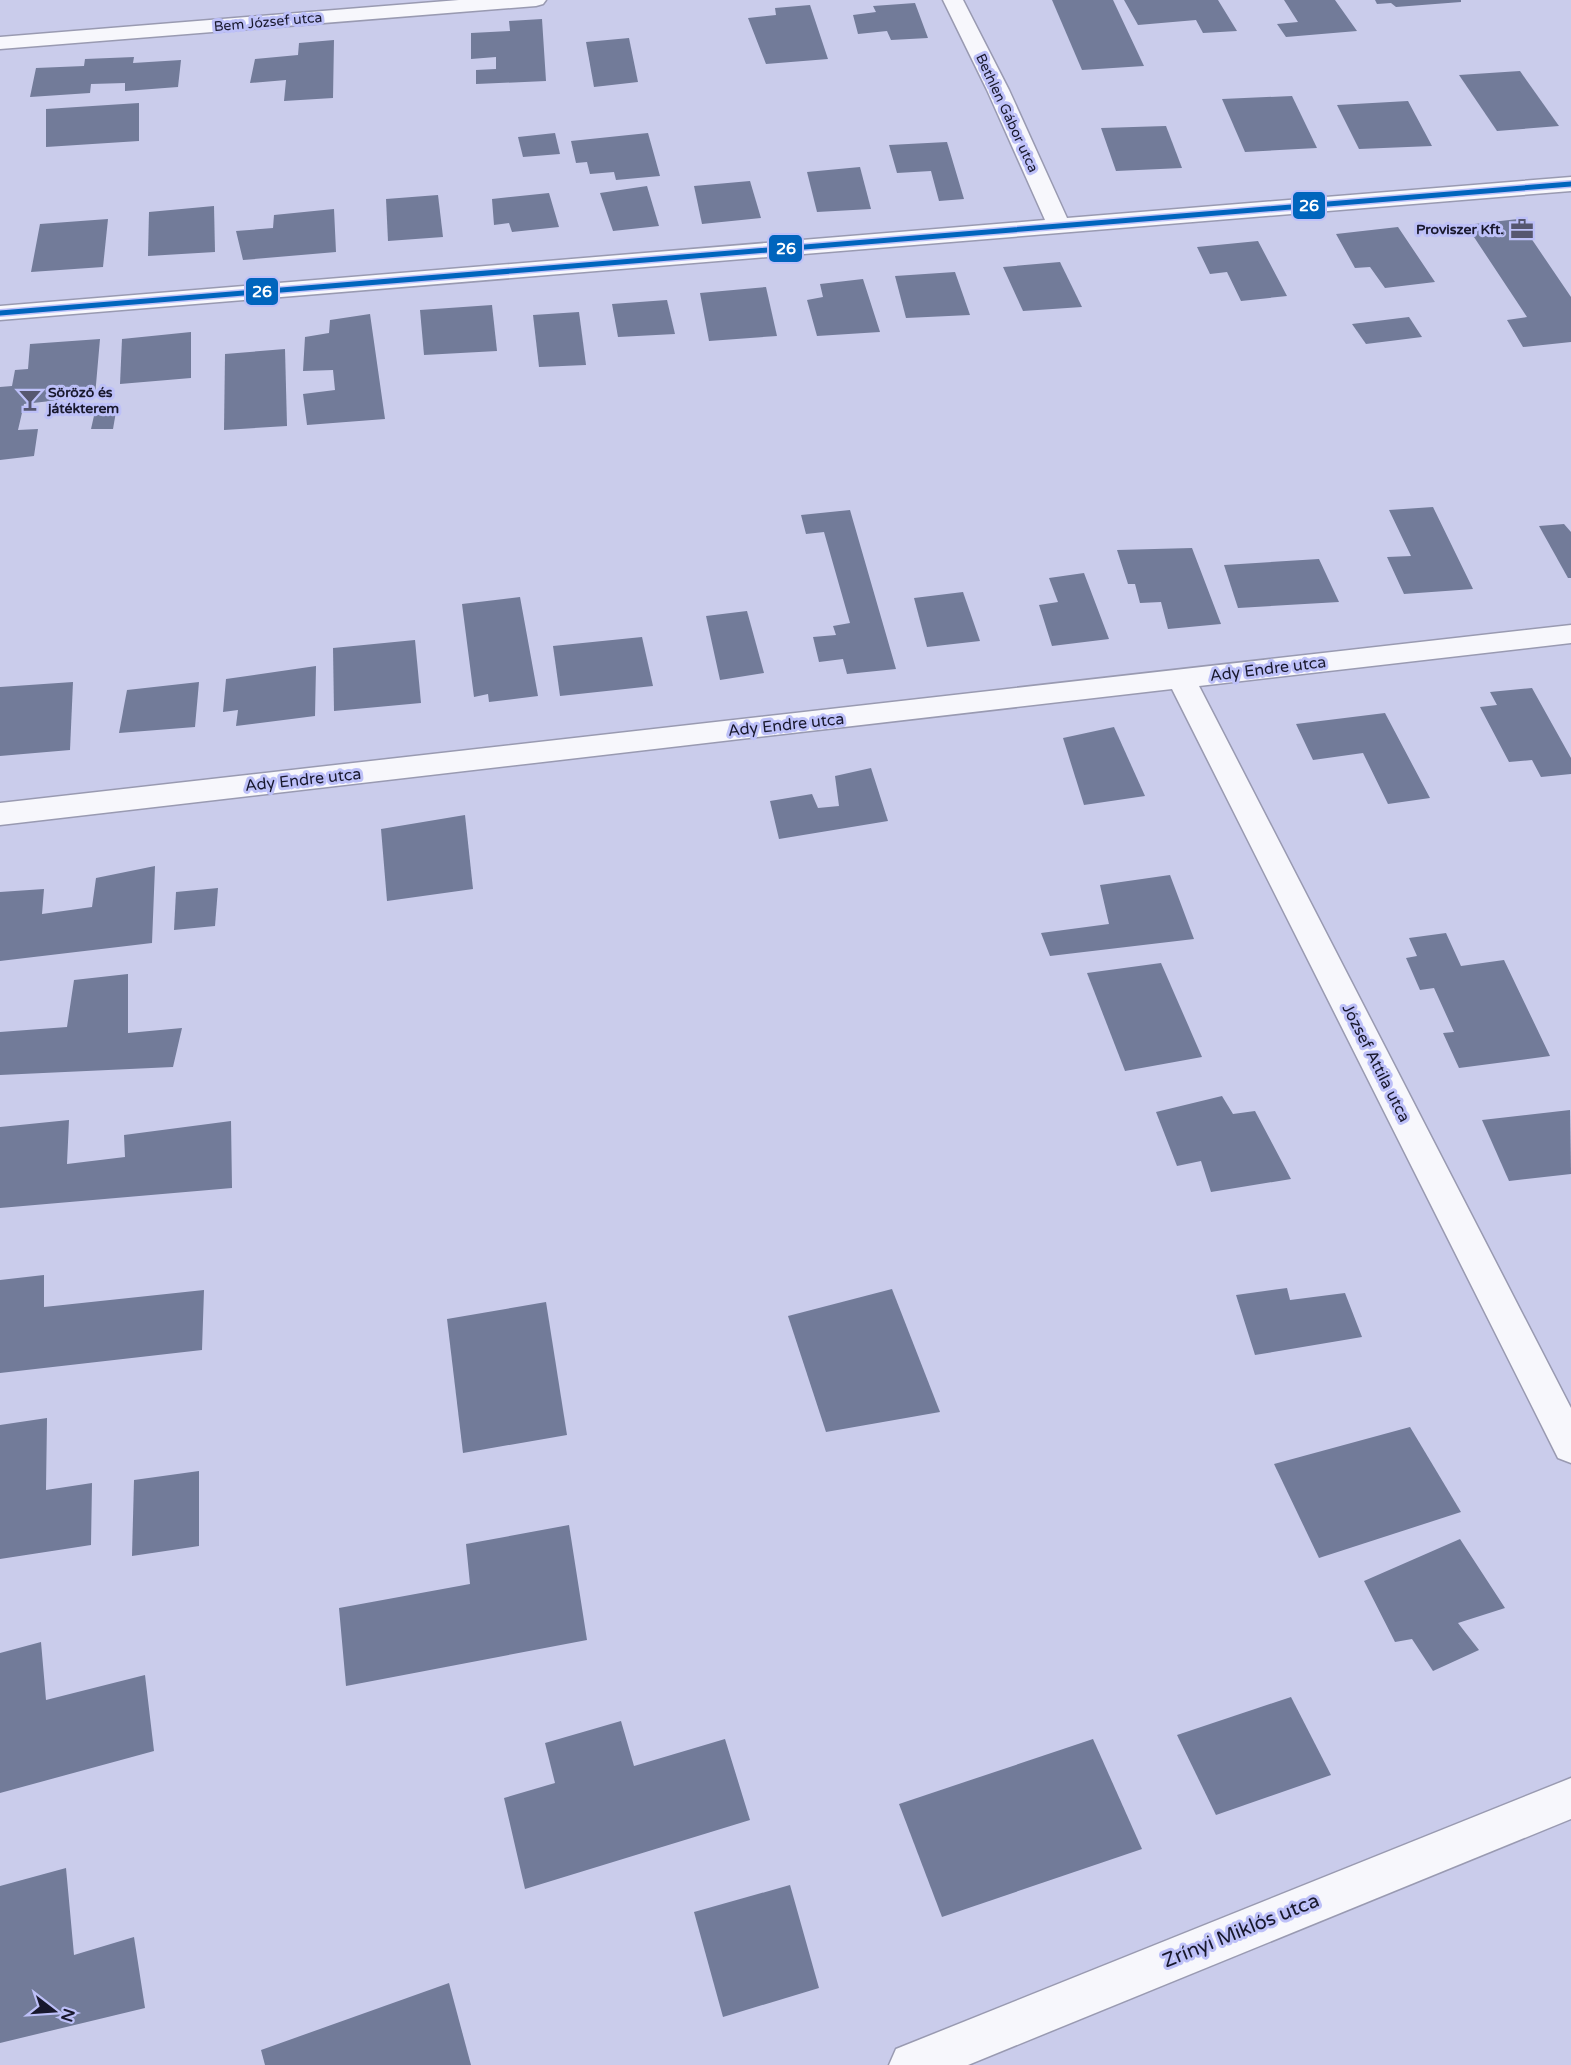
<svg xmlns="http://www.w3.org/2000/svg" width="1571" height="2065" viewBox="0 0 1571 2065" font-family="'Varela Round',sans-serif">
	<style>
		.building { fill: #727b99 }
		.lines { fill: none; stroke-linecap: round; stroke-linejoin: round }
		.minor-casing { stroke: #999ab1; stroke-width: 3 }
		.minor { fill: #f7f7fc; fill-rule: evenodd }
		.bus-1-casing { stroke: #bdc0f8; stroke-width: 8 }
		.bus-1 { stroke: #0065bd; stroke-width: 5 }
		.labels { text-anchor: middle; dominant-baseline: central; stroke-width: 6; stroke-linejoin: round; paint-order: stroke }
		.far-street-label { font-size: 14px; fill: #18182d; stroke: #bdc0f8 }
		.far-poi-label { font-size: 14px; font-weight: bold; fill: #18182d; stroke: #bdc0f8; text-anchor: end }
		.street-label { font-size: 16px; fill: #18182d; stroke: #bdc0f8 }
		.near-street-label { font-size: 20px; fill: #18182d; stroke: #bdc0f8 }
		.line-badge { stroke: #bdc0f8; stroke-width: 2 }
		.badge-label { font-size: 16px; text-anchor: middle; font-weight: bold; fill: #fff }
	</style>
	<rect width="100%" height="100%" fill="#cacceb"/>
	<!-- building -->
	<g class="building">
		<path d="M1052 0H1113L1144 66 1082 70Z"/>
		<path d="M1124 0H1218L1237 31 1203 33 1196 20 1138 25Z"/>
		<path d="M1284 0H1335L1357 31 1286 37 1277 24 1298 22Z"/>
		<path d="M1375 0H1461V2L1396 7 1391 3 1377 4Z"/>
		<path d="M915 3 928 38 891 40 887 31 858 34 853 15 876 12 873 6Z"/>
		<path d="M810 5 828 59 766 64 748 18 776 15 775 8Z"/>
		<path d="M542 19 546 81 476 84V70L496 69V57L471 59V33L510 31 509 21Z"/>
		<path d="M629 38 638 82 594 87 586 42Z"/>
		<path d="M334 40 333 98 284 101 286 80 250 83 255 59 298 55 299 43Z"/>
		<path d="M134 57 133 63 181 60 178 87 125 91V83L91 84 90 93 30 97 36 68 84 66 85 59Z"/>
		<path d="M1520 71 1559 126 1497 131 1459 75Z"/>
		<path d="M1292 96 1317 148 1245 152 1222 99Z"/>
		<path d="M1408 101 1432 146 1359 149 1337 105Z"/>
		<path d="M139 103V141L46 147V109Z"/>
		<path d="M1166 126 1182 168 1116 171 1101 128Z"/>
		<path d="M555 133 560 154 523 157 518 137Z"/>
		<path d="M648 133 660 176 616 180 614 172 590 174 587 162 576 163 571 141Z"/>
		<path d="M947 142 964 199 939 201 931 171 897 173 889 145Z"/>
		<path d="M860 167 871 209 817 212 807 172Z"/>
		<path d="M750 181 761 218 702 224 694 186Z"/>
		<path d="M647 186 659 226 613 231 600 193Z"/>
		<path d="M549 193 559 227 512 232 509 223 494 225 492 199Z"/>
		<path d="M438 195 443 237 388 241 386 199Z"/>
		<path d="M214 206 215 252 148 256 149 212Z"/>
		<path d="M334 209 336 252 243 260 236 231 273 228 274 215Z"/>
		<path d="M108 219 103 267 31 272 40 224Z"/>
		<path d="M1518 219 1571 297V342L1523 347 1507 320 1527 317 1466 225Z"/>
		<path d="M1398 227 1435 282 1385 288 1370 267 1355 268 1336 234Z"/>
		<path d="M1258 241 1287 296 1241 301 1227 272 1210 274 1197 247Z"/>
		<path d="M1060 262 1082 307 1023 311 1003 267Z"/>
		<path d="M955 272 970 315 906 318 895 276Z"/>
		<path d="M863 279 880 332 817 336 807 300 823 297 820 284Z"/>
		<path d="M766 287 777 336 709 341 700 293Z"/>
		<path d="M667 300 675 334 618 337 612 304Z"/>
		<path d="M492 305 497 351 424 355 420 310Z"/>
		<path d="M579 312 586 365 539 367 533 315Z"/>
		<path d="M370 314 385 419 307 425 303 394 335 390 333 370 303 371 305 337 329 333 330 320Z"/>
		<path d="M1409 317 1422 337 1366 344 1352 324Z"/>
		<path d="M191 332V378L120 384 122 339Z"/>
		<path d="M100 339 95 396 24 404 18 430 38 429 34 456 0 460V387L12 386 15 370 28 369 30 344Z"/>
		<path d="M285 349 287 426 224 430 225 354Z"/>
		<path d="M117 406 113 429H91L96 407Z"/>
		<path d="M1433 507 1473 589 1404 594 1387 557 1411 556 1389 510Z"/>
		<path d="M850 510 896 669 847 674 843 659 819 662 813 637 836 635 833 626 850 623 824 532 806 534 801 515Z"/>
		<path d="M1564 524 1571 532V578H1568L1539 526Z"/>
		<path d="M1192 548 1221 624 1168 629 1161 602 1140 603 1135 584H1128L1117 550Z"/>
		<path d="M1319 559 1339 602 1238 608 1224 565Z"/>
		<path d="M1084 573 1109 639 1052 646 1039 605 1058 602 1049 578Z"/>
		<path d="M963 592 980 641 927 647 914 598Z"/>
		<path d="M520 597 538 696 489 702 488 694 474 697 462 604Z"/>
		<path d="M747 611 764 673 720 680 706 616Z"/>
		<path d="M642 637 653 686 560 696 553 646Z"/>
		<path d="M415 640 421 703 334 711 333 648Z"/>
		<path d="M316 666 315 716 236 726 238 710 223 712 226 679Z"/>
		<path d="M73 682 70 750 0 756V687Z"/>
		<path d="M199 682 195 727 119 733 127 690Z"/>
		<path d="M1532 688 1571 758V774L1541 777 1532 760 1509 762 1480 707 1497 705 1490 692Z"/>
		<path d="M1385 713 1430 798 1388 804 1363 753 1313 760 1296 724Z"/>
		<path d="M1114 727 1145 796 1084 805 1063 738Z"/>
		<path d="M871 768 888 821 779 839 770 801 812 794 818 808 839 806 835 776Z"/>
		<path d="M465 815 473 889 387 901 381 829Z"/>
		<path d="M155 866 152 943 0 961V892L44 889 42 914 92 907 96 878Z"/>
		<path d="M1170 875 1194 939 1050 956 1041 933 1109 924 1100 885Z"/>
		<path d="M218 888 215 926 174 930 176 892Z"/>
		<path d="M1446 933 1461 966 1504 960 1550 1056 1459 1068 1443 1033 1454 1032 1434 988 1420 990 1406 958 1417 956 1409 938Z"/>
		<path d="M1161 963 1202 1057 1125 1071 1087 973Z"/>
		<path d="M128 974V1033L182 1028 173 1067 0 1075V1032L67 1027 74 980Z"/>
		<path d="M1222 1096 1233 1114 1255 1111 1291 1179 1211 1192 1201 1161 1177 1166 1156 1112Z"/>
		<path d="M1570 1110 1571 1174 1509 1181 1482 1120Z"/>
		<path d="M69 1120 67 1164 125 1157 124 1135 231 1121 232 1188 0 1208V1127Z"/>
		<path d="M44 1275V1307L204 1290 202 1350 0 1373V1280Z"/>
		<path d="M1287 1288 1290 1300 1345 1293 1362 1337 1255 1355 1236 1295Z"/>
		<path d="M892 1289 940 1412 826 1432 788 1316Z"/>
		<path d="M546 1302 567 1435 463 1453 447 1319Z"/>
		<path d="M47 1418 46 1490 92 1483 91 1545 0 1559V1425Z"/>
		<path d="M1410 1427 1461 1512 1319 1558 1274 1464Z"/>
		<path d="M199 1471V1546L132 1556 134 1480Z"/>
		<path d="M569 1525 587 1640 346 1686 339 1608 470 1584 466 1544Z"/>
		<path d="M1460 1539 1505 1608 1458 1623 1479 1650 1433 1671 1412 1639 1395 1642 1364 1581Z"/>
		<path d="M41 1642 46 1700 145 1675 154 1751 0 1793V1653Z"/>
		<path d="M1291 1697 1331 1775 1216 1815 1177 1735Z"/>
		<path d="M621 1721 634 1766 725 1739 750 1820 525 1889 504 1798 555 1783 545 1743Z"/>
		<path d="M1093 1739 1142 1849 942 1917 899 1804Z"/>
		<path d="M66 1868 74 1955 134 1937 145 2008 0 2043V1886Z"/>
		<path d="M790 1885 819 1988 723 2017 694 1912Z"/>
		<path d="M449 1983 471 2065H265L261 2050Z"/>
	</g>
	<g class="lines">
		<!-- minor casing -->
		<g class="minor-casing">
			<g id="minor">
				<path d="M459 0H546L543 4 536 6 0 49V37Z"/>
				<path d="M943 0H963L1009 90 1067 218 1571 177V191L0 320V306L1045 220 987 90Z"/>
				<path d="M1571 625V643L1199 686 1571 1408V1463L1558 1458 1172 689 0 825V803Z"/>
				<path d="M1571 1778V1819L968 2065H889L896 2049Z"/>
			</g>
		</g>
		<!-- minor -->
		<use href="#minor" class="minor"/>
		<!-- bus-1 casing -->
		<g class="bus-1-casing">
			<path id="bus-1" d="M0 313 1571 184"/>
		</g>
		<!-- bus-1 -->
		<use href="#bus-1" class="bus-1"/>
	</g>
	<!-- icons -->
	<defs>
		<g id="office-bare" transform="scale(1.8)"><path d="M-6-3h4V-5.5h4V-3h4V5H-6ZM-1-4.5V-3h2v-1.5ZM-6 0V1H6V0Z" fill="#565770" stroke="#bdc0f8" stroke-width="2.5" paint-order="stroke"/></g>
		<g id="bar-bare" transform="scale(1.8)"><path d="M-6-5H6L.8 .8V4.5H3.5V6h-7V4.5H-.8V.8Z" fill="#565770" stroke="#bdc0f8" stroke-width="2.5" paint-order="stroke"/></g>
	</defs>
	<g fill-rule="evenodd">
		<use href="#office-bare" x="1522" y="229"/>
		<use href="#bar-bare" x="30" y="400"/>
	</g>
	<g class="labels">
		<!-- far-street labels -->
		<g class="far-street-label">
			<text transform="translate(268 22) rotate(-5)">Bem József utca</text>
			<text transform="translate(1007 113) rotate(65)">Bethlen Gábor utca</text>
		</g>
		<!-- far-poi labels -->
		<g class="far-poi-label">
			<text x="1504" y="229">Proviszer Kft.</text>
			<text x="48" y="392" text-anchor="start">Söröző és<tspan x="48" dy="16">játékterem</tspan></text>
		</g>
		<!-- street labels -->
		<g class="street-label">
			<text transform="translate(1268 669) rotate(-7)">Ady Endre utca</text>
			<text transform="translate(786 725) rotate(-6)">Ady Endre utca</text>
			<text transform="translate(303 780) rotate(-6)">Ady Endre utca</text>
			<text transform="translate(1376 1063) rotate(63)">József Attila utca</text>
		</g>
		<!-- near-street labels -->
		<g class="near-street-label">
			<text transform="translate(1241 1931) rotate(-22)">Zrínyi Miklós utca</text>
		</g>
	</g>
	<g class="line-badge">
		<rect x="1292" y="191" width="34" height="29" rx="6" fill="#0065bd"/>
		<rect x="768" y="234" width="35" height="29" rx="6" fill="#0065bd"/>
		<rect x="245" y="277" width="34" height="29" rx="6" fill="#0065bd"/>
	</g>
	<g class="badge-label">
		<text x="1309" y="211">26</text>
		<text x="786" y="254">26</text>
		<text x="262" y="297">26</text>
	</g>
	<!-- north arrow -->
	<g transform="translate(54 2011) rotate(107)" stroke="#bdc0f8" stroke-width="4.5" paint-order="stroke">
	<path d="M0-4.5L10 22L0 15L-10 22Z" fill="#18182d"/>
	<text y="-9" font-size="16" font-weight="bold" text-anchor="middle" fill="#18182d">N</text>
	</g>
</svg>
